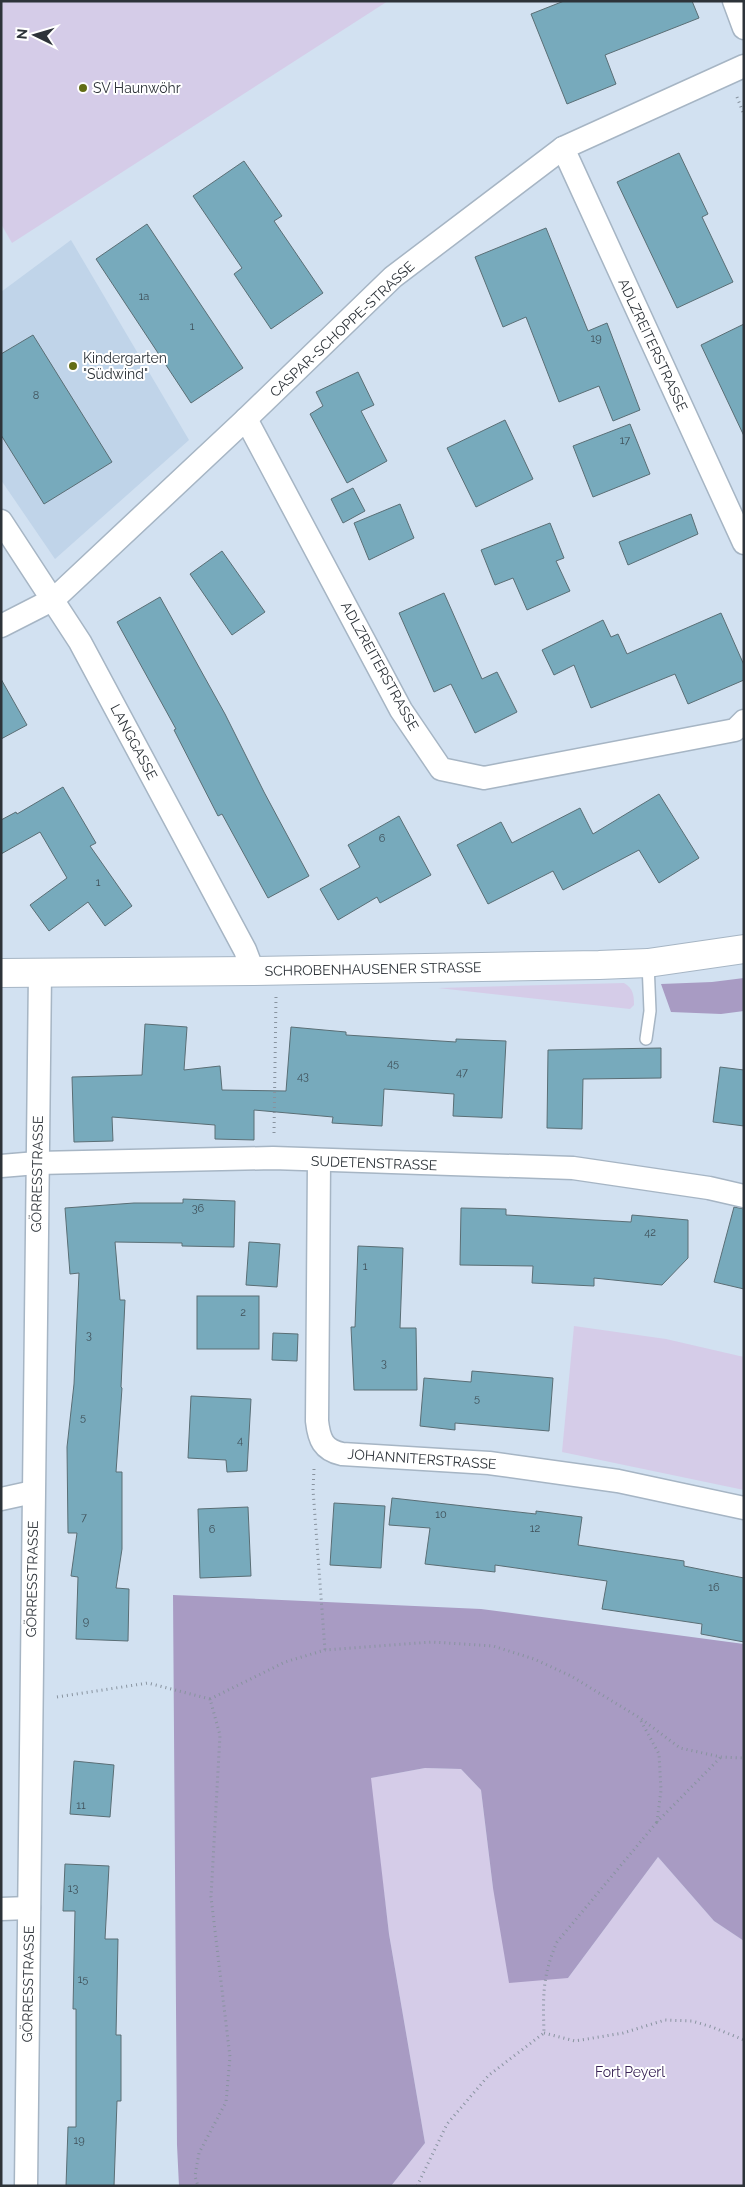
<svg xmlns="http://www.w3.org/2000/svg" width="745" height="2187" viewBox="0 0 745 2187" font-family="Raleway,sans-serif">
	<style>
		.built { fill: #c0d4e9 }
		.green { fill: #d5cce8 }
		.forest { fill: #a89bc3 }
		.building { fill: #77aabc; stroke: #5a6e75 }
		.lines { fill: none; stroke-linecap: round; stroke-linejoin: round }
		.lane-casing { stroke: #a6b5c4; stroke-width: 14 }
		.street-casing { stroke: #a6b5c4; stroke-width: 25 }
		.secondary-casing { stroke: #a6b5c4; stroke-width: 30 }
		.path { stroke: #88939f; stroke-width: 3; stroke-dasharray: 1 4; stroke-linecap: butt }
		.lane { stroke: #fff; stroke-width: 11 }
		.street { stroke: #fff; stroke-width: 22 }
		.secondary { stroke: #fff; stroke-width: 28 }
		.poi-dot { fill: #626d15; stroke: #fff; stroke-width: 2 }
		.labels { text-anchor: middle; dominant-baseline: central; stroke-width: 4; stroke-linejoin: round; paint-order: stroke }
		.number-label { font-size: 11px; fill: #40515a }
		.poi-label { font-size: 14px; fill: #2d3339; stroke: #fff; text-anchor: start }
		.street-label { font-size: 14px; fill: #2d3339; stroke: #fff }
		.park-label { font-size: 14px; fill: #382356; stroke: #fff }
	</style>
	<rect width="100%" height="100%" fill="#d2e1f1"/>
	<!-- built -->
	<path class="built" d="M71 240 189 440 55 559 1 480V292Z"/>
	<!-- green -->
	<g class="green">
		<path d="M1 1H388L12 243 1 224Z"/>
		<path d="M624 983C633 988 634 995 634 1005L630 1009 438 988Z"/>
		<path d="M574 1326 666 1339 744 1357V1490L562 1452Z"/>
		<path d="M425 1768 461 1769 481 1790 493 1888 568 1978 658 1857 714 1921 744 1941V2186H391L425 2143 389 1934 370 1778Z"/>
	</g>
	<!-- forest -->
	<g class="forest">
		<path d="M744 978V1011L721 1014 671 1012 661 984 712 982Z"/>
		<path d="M173 1595 481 1609 744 1644V1941L714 1921 658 1857 568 1978 509 1983 493 1888 481 1790 461 1769 425 1768 371 1778 389 1934 425 2143 391 2186H179L177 2145Z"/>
	</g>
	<!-- building -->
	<g class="building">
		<path d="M564 1H692L699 18 605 55 616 84 567 104 531 14Z"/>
		<path d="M679 153 708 214 702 217 733 282 677 308 617 182Z"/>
		<path d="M244 161 282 216 274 221 323 293 271 329 234 274 242 268 193 196Z"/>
		<path d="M147 224 243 368 191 403 96 259Z"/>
		<path d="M546 228 588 331 607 323 640 410 613 421 599 386 559 402 526 317 503 327 475 257Z"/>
		<path d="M744 324V436L701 345Z"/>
		<path d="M33 335 112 462 44 504 1 435V354Z"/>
		<path d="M358 372 374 405 361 411 387 461 347 483 310 414 323 406 316 392Z"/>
		<path d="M505 420 533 479 476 507 447 448Z"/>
		<path d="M630 424 650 474 593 497 573 446Z"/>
		<path d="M353 488 365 511 343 523 331 499Z"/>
		<path d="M400 504 414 538 369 560 354 523Z"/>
		<path d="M691 514 698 534 628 565 619 542Z"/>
		<path d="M550 523 564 558 556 561 570 591 527 610 513 578 495 585 481 550Z"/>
		<path d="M222 551 265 612 232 635 190 574Z"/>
		<path d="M444 593 482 679 497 672 517 712 475 733 451 684 434 692 399 613Z"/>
		<path d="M160 597 225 714 264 792 309 876 268 898 222 814 218 816 174 730 176 729 117 622Z"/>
		<path d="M721 613 744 665V680L688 704 675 674 591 708 574 665 554 675 542 650 603 620 611 637 618 634 627 654Z"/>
		<path d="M1 679 27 725 1 739Z"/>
		<path d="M63 787 96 843 90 846 132 906 105 926 88 902 49 931 30 905 67 878 40 832 1 854V820L16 812 17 814Z"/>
		<path d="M659 794 699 858 659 883 639 850 563 890 553 871 488 904 457 845 501 822 512 843 580 808 593 834Z"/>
		<path d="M399 816 431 875 380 903 377 897 338 920 320 889 360 867 348 845Z"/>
		<path d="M145 1024 187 1027 184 1070 220 1066 222 1090 286 1091 291 1027 346 1032V1035L456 1042V1039L506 1041 502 1118 453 1116 454 1094 384 1089 382 1126 332 1123 333 1117 254 1110V1140L215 1139V1125L112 1117 113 1141 74 1142 72 1077 142 1075Z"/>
		<path d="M661 1048V1078L583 1079 582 1129 547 1128 548 1050Z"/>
		<path d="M720 1067 744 1070V1126L713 1122Z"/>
		<path d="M183 1199 235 1201 234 1247 182 1246V1243L115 1242 120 1300H125L121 1387 122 1388 116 1472H122V1549L116 1588 129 1589 128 1641 76 1639 78 1577 71 1576 77 1533H68L67 1447 74 1384 79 1273 70 1274 65 1208 134 1203H183Z"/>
		<path d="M734 1207 744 1209V1289L714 1282Z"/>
		<path d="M461 1208 506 1209V1215L631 1222 632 1215 688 1220V1258L662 1285 594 1278V1286L532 1283 533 1266 460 1265Z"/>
		<path d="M249 1242 280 1244 277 1287 246 1285Z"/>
		<path d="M358 1246 403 1248 400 1328H416L417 1390H354L351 1327H355Z"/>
		<rect x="197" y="1296" width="62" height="53"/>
		<path d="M273 1333 298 1334 297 1361 272 1360Z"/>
		<path d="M472 1371 553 1378 549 1431 455 1423V1430L420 1426 424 1378 471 1382Z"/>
		<path d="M191 1396 251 1399 247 1471 227 1472 226 1460 188 1458Z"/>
		<path d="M392 1498 536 1514V1511L582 1517 578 1545 684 1561V1566L744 1578V1642L701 1634 702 1624 602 1609 607 1581 495 1565V1572L425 1564 430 1528 389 1525Z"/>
		<path d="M334 1503 385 1506 381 1568 330 1565Z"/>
		<path d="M248 1507 251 1576 200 1578 198 1509Z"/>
		<path d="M74 1761 114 1765 110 1817 70 1814Z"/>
		<path d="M65 1864 109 1866 105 1939H118L116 2035H121V2101H117L114 2186H66L68 2127H76V2009H73L75 1911H63Z"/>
	</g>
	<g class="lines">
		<!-- lane casing -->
		<g class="lane-casing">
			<path id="lane" d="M646 1039 650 1011 648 963"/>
		</g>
		<!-- street casing -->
		<g class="street-casing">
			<g id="street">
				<path d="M734 1 744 28"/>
				<path d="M563 148 744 543"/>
				<path d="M246 419 401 710 441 769 484 778 735 730 744 721"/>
				<path d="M1 521 80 642 245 950 253 971"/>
				<path d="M1 626 54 599 246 419 393 277 563 148 744 66"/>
				<path d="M319 1162 317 1421C319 1439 323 1450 342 1454L489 1463 618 1481 744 1508"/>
				<path d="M1 1166 37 1163 273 1158 573 1168 709 1188 744 1196"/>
				<path d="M1 1499 33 1492"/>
				<path d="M1 1909 29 1908"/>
				<path d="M26 2186 40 972"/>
			</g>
		</g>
		<!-- secondary casing -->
		<g class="secondary-casing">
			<path id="secondary" d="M1 973 253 971 599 965 648 963 744 949"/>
		</g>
		<!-- path -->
		<g class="path">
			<path d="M737 97 744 115"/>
			<path d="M274 1133 276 997"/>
			<path d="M314 1469 313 1490 325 1650"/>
			<path d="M57 1697 148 1683 210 1699 220 1735 211 1897 230 2057 226 2102 199 2153 195 2176 198 2186"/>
			<path d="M210 1699 285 1662 325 1650 432 1642 493 1646 534 1659 571 1676 640 1718 680 1748 721 1757 744 1758"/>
			<path d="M641 1721 659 1754 661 1790 657 1822 721 1757"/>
			<path d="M544 2033 575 2041 623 2033 665 2020 692 2021 712 2027 744 2040"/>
			<path d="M417 2186 447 2124 489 2075 544 2033C543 1997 542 1976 557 1942L657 1822"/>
		</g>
		<!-- lane -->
		<use href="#lane" class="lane"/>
		<!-- street -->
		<use href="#street" class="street"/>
		<!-- secondary -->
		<use href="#secondary" class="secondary"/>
	</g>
	<!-- markers -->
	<g class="poi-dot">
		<circle cx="83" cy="88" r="5"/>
		<circle cx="73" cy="366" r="5"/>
	</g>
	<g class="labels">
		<!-- number labels -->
		<g class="number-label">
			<text x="144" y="296">1a</text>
			<text x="192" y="326">1</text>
			<text x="596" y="338">19</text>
			<text x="36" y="395">8</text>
			<text x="625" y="440">17</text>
			<text x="382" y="838">6</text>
			<text x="98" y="882">1</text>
			<text x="393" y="1063">45</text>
			<text x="462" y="1072">47</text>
			<text x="303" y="1076">43</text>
			<text x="198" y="1208">36</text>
			<text x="650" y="1232">42</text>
			<text x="365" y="1266">1</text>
			<text x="243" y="1312">2</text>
			<text x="89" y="1335">3</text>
			<text x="384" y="1363">3</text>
			<text x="477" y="1398">5</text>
			<text x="83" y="1417">5</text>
			<text x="240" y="1440">4</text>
			<text x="441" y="1514">10</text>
			<text x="84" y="1517">7</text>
			<text x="535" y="1528">12</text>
			<text x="212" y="1529">6</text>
			<text x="714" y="1587">16</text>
			<text x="86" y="1621">9</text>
			<text x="81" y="1805">11</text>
			<text x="73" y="1888">13</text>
			<text x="83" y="1979">15</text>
			<text x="79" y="2140">19</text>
		</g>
		<!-- poi labels -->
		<g class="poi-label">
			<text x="93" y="88">SV Haunwöhr</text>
			<text x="83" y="358">Kindergarten<tspan x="83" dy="16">"Südwind"</tspan></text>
		</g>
		<!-- street labels -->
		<g class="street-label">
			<text transform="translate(342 329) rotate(-43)">CASPAR-SCHOPPE-STRASSE</text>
			<text transform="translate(653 345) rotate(65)">ADLZREITERSTRASSE</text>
			<text transform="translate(380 666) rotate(61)">ADLZREITERSTRASSE</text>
			<text transform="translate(134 742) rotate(62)">LANGGASSE</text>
			<text transform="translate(373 969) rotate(-1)">SCHROBENHAUSENER STRASSE</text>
			<text transform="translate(374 1163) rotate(2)">SUDETENSTRASSE</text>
			<text transform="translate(37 1174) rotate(-89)">GÖRRESSTRASSE</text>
			<text transform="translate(422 1459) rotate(4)">JOHANNITERSTRASSE</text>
			<text transform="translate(32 1579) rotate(-89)">GÖRRESSTRASSE</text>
			<text transform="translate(28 1984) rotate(-89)">GÖRRESSTRASSE</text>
		</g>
		<!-- park labels -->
		<g class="park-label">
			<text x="630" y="2072">Fort Peyerl</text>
		</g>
	</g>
	<!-- border -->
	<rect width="745" height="2187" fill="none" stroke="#2d3339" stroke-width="5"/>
	<!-- north arrow -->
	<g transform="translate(35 35) rotate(275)" stroke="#ffffff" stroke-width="4" paint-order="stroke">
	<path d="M0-4L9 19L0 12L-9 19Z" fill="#2d3339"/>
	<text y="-8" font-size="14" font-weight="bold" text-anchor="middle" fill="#2d3339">N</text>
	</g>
</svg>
